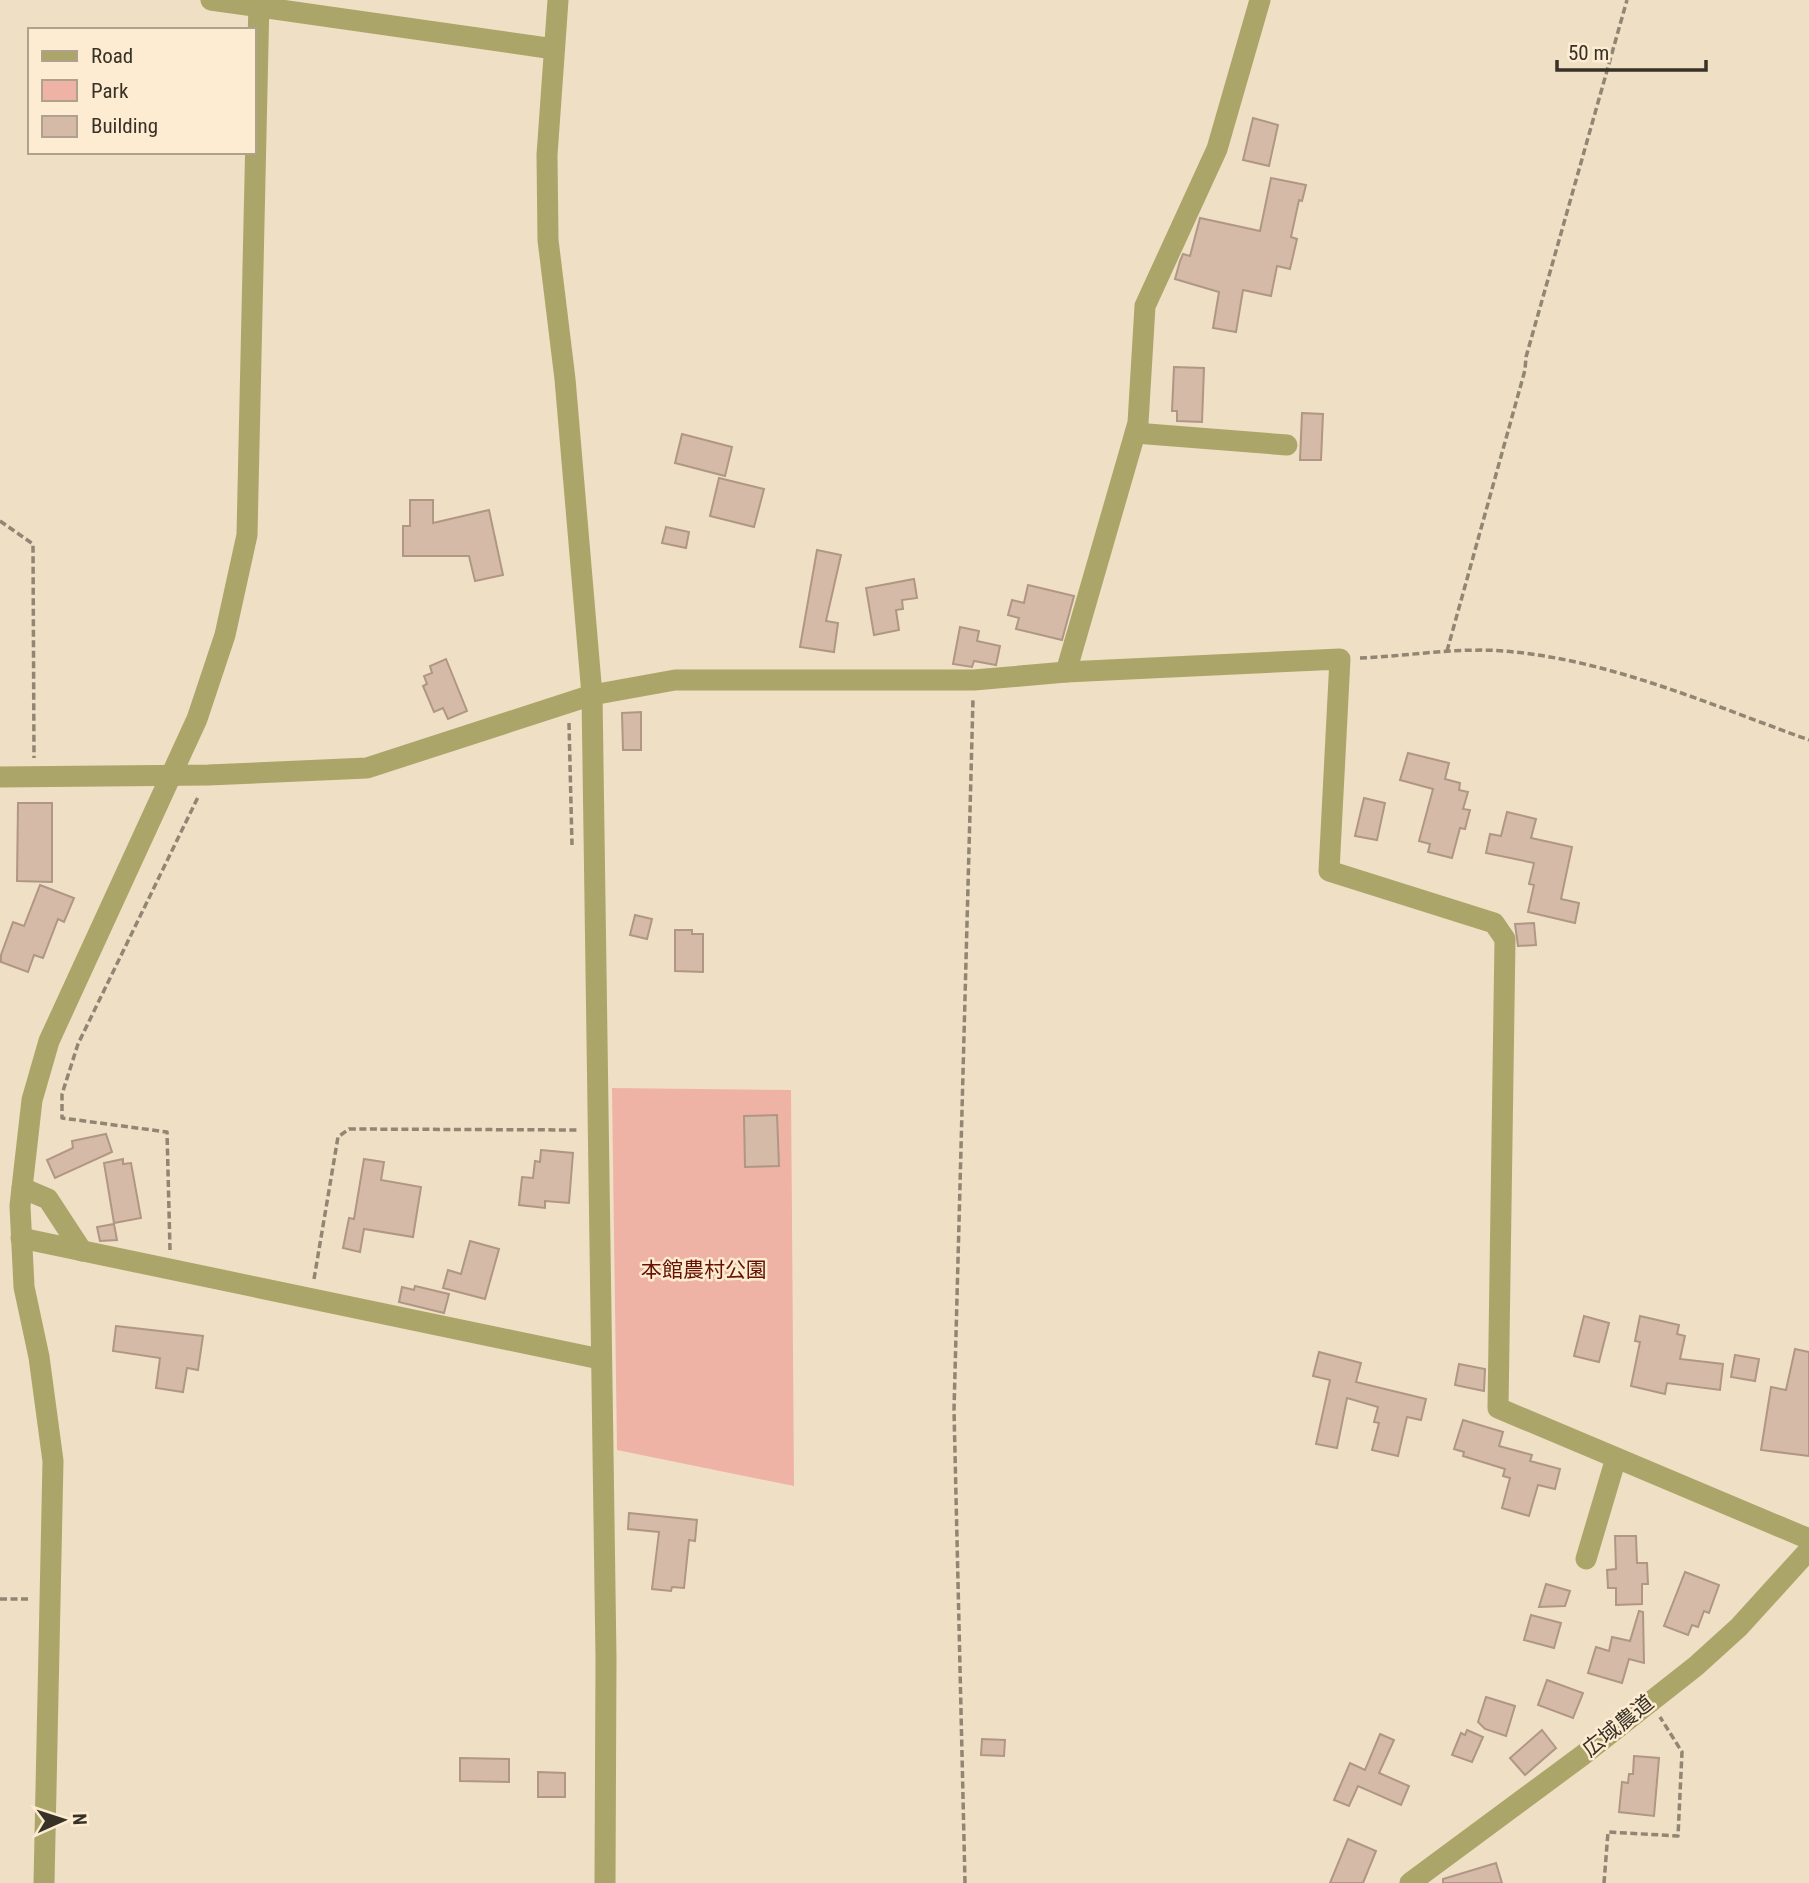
<svg xmlns="http://www.w3.org/2000/svg" width="1809" height="1883" viewBox="0 0 1809 1883" font-family="'Roboto Condensed','Noto Sans JP',sans-serif">
	<style>
		.green { fill: #efb3a5 }
		.building { fill: #d4baa7; stroke: #b09685; stroke-width: 2 }
		.lines { fill: none; stroke-linecap: round; stroke-linejoin: round }
		.path { stroke: #918673; stroke-width: 3.5; stroke-dasharray: 7 3.5; stroke-linecap: butt }
		.minor { stroke: #aba569; stroke-width: 21 }
		.labels { text-anchor: middle; dominant-baseline: central; stroke-width: 5; stroke-linejoin: round; paint-order: stroke }
		.park-label { font-size: 21px; fill: #661202; stroke: #fdecd1 }
		.street-label { font-size: 21px; fill: #373126; stroke: #fdecd1 }
	</style>
	<rect width="100%" height="100%" fill="#efdfc4"/>
	<!-- green -->
	<path class="green" d="M612 1088 791 1090 794 1486 617 1450Z"/>
	<!-- building -->
	<g class="building">
		<path d="M1253 118 1278 125 1269 166 1243 160Z"/>
		<path d="M1271 178 1306 185 1302 201 1299 200 1291 237 1297 239 1290 269 1277 266 1271 296 1243 290 1236 332 1213 328 1219 292 1175 279 1180 261 1183 254 1190 256 1200 218 1260 231Z"/>
		<path d="M1174 367 1204 368 1202 422 1177 421V411H1172Z"/>
		<path d="M1302 413 1323 414 1321 460H1300Z"/>
		<path d="M682 434 732 447 725 476 675 463Z"/>
		<path d="M719 478 764 489 754 527 710 516Z"/>
		<path d="M410 500H433V523L489 510 503 575 475 581 469 556H403V526H410Z"/>
		<path d="M666 527 689 532 686 548 662 543Z"/>
		<path d="M817 550 841 555 826 621 838 623 834 652 800 647Z"/>
		<path d="M914 579 917 598 902 600 903 609 896 610 899 630 874 635 866 588Z"/>
		<path d="M1028 585 1074 596 1062 640 1016 629 1019 618 1008 615 1012 600 1024 603Z"/>
		<path d="M960 627 979 631 977 641 1000 646 996 665 974 661 972 667 953 664Z"/>
		<path d="M446 659 467 711 448 719 443 708 434 712 423 686 427 684 424 676 432 673 430 666Z"/>
		<path d="M641 712V750H623L622 713Z"/>
		<path d="M1408 753 1449 763 1445 779 1460 783 1459 790 1468 792 1463 809 1470 810 1465 829 1460 828 1452 858 1428 852 1430 844 1419 841 1433 789 1400 780Z"/>
		<path d="M1364 798 1385 803 1377 840 1355 836Z"/>
		<path d="M18 803H52V882L17 881Z"/>
		<path d="M1507 812 1536 819 1531 838 1572 847 1561 899 1579 903 1575 923 1528 912 1534 885 1529 884 1534 863 1486 853 1490 834 1501 836Z"/>
		<path d="M40 885 74 898 64 922 58 919 43 958 34 955 28 972 1 962V955L13 922 24 926Z"/>
		<path d="M635 915 652 919 647 939 630 935Z"/>
		<path d="M1534 923 1536 945 1518 946 1515 924Z"/>
		<path d="M675 930H692V934H703V972L675 971Z"/>
		<path d="M777 1115 779 1166 745 1167 744 1116Z"/>
		<path d="M106 1134 112 1152 55 1178 47 1160 73 1148 72 1141Z"/>
		<path d="M541 1150 573 1153 569 1203 545 1201V1208L519 1205 522 1177 533 1178 535 1161 540 1162Z"/>
		<path d="M123 1159V1164L131 1163 141 1218 114 1223 104 1163Z"/>
		<path d="M364 1159 384 1162 381 1180 421 1187 413 1237 364 1229 360 1252 343 1248 349 1218 354 1219Z"/>
		<path d="M114 1224 117 1240 100 1241 97 1227Z"/>
		<path d="M470 1241 499 1249 485 1299 443 1288 448 1270 461 1274Z"/>
		<path d="M415 1286 449 1294 444 1313 399 1302 402 1287 414 1290Z"/>
		<path d="M1584 1316 1609 1323 1599 1362 1574 1356Z"/>
		<path d="M1640 1316 1679 1325 1677 1334 1685 1336 1680 1359 1723 1364 1720 1390 1667 1383 1665 1394 1631 1386 1640 1342 1635 1341Z"/>
		<path d="M116 1326 203 1336 198 1370 187 1368 183 1392 156 1388 160 1358 113 1351Z"/>
		<path d="M1795 1349 1809 1352V1456L1761 1450 1771 1387 1786 1390Z"/>
		<path d="M1319 1352 1361 1363 1356 1382 1426 1399 1421 1420 1407 1417 1398 1456 1372 1450 1379 1423 1374 1422 1378 1407 1347 1398 1337 1448 1316 1444 1330 1380 1313 1376Z"/>
		<path d="M1735 1355 1759 1359 1755 1381 1731 1377Z"/>
		<path d="M1459 1364 1485 1369 1484 1391 1455 1385Z"/>
		<path d="M1463 1420 1503 1432 1499 1446 1532 1455 1530 1461 1560 1469 1555 1489 1538 1485 1529 1516 1502 1508 1510 1478 1503 1476 1505 1469 1463 1456 1464 1452 1454 1449Z"/>
		<path d="M629 1513 697 1520 695 1541 689 1540 684 1588 672 1587 671 1591 652 1589 659 1532 628 1529Z"/>
		<path d="M1615 1536H1636L1637 1563H1647L1648 1584H1642V1604L1616 1605V1588H1608L1607 1570 1616 1569Z"/>
		<path d="M1685 1572 1719 1585 1709 1613 1704 1611 1698 1627 1692 1625 1688 1635 1664 1626Z"/>
		<path d="M1546 1584 1570 1591 1565 1606 1539 1607Z"/>
		<path d="M1639 1611 1643 1612 1644 1663 1629 1659 1622 1683 1588 1673 1596 1647 1609 1651 1612 1637 1630 1641Z"/>
		<path d="M1531 1615 1561 1623 1554 1648 1524 1640Z"/>
		<path d="M1547 1680 1583 1693 1573 1718 1538 1705Z"/>
		<path d="M1486 1697 1515 1706 1506 1736 1485 1729 1478 1722Z"/>
		<path d="M1467 1730 1483 1737 1472 1762 1452 1755 1461 1733 1465 1735Z"/>
		<path d="M1542 1730 1556 1748 1525 1775 1510 1758Z"/>
		<path d="M1380 1734 1394 1740 1379 1773 1409 1786 1401 1805 1358 1786 1349 1806 1334 1800 1350 1763 1365 1770Z"/>
		<path d="M982 1739 1005 1740 1004 1756 981 1755Z"/>
		<path d="M1634 1756 1659 1758 1654 1816 1619 1812 1622 1782 1628 1783 1629 1774H1633Z"/>
		<path d="M460 1758 509 1759V1782L460 1781Z"/>
		<path d="M538 1772 565 1773V1797H538Z"/>
		<path d="M1348 1839 1376 1851 1363 1883H1330Z"/>
		<path d="M1496 1863 1502 1883H1443V1879Z"/>
	</g>
	<g class="lines">
		<!-- path -->
		<g class="path">
			<path d="M0 521 33 544 34 758"/>
			<path d="M1447 651 1525 370 1526 357 1627 0"/>
			<path d="M1360 658C1411 656 1463 646 1514 652 1615 662 1714 706 1809 740"/>
			<path d="M569 723 572 845"/>
			<path d="M170 1250 167 1132 62 1118V1094L78 1044 199 795"/>
			<path d="M314 1279 338 1137 349 1129 579 1130"/>
			<path d="M0 1599H30"/>
			<path d="M965 1883 954 1410 973 699"/>
			<path d="M1604 1883 1608 1832 1678 1836 1682 1752 1660 1717"/>
		</g>
		<!-- minor -->
		<g class="minor">
			<path d="M211 0 554 49"/>
			<path d="M558 0 547 155 548 240 565 379 592 695 606 1658 605 1883"/>
			<path d="M1135 433 1287 445"/>
			<path d="M1066 672 1138 423 1145 306 1217 149 1260 0"/>
			<path d="M0 777 208 775 367 768 592 695 675 680H974L1066 672 1340 659 1329 871 1494 923 1505 939 1498 1408 1809 1539"/>
			<path d="M22 1188 48 1199 82 1251"/>
			<path d="M21 1238 600 1359"/>
			<path d="M1586 1559 1616 1458"/>
			<path d="M44 1883 53 1461 39 1357 24 1287 20 1206 22 1188 32 1100 49 1041 197 719 225 635 247 535 259 0"/>
			<path d="M1410 1883 1583 1755 1696 1666 1739 1627 1809 1550"/>
		</g>
	</g>
	<g class="labels">
		<!-- park labels -->
		<g class="park-label">
			<text x="704" y="1270">本館農村公園</text>
		</g>
		<!-- street labels -->
		<g class="street-label">
			<text transform="translate(1618 1726) rotate(-39)">広域農道</text>
		</g>
	</g>
	<!-- legend -->
	<rect x="28" y="28" width="228" height="126" fill="#fdecd1" stroke="#aea18d" stroke-width="2"/>
	<rect x="42" y="51" width="35" height="10" fill="#aba569" stroke="#aea18d" stroke-width="2"/>
	<text x="91" y="63" font-size="21" fill="#373126">Road</text>
	<rect x="42" y="80" width="35" height="21" fill="#efb3a5" stroke="#aea18d" stroke-width="2"/>
	<text x="91" y="98" font-size="21" fill="#373126">Park</text>
	<rect x="42" y="116" width="35" height="21" fill="#d4baa7" stroke="#aea18d" stroke-width="2"/>
	<text x="91" y="133" font-size="21" fill="#373126">Building</text>
	<!-- north arrow -->
	<g transform="translate(63 1820) rotate(87)" stroke="#fdecd1" stroke-width="5" paint-order="stroke">
	<path d="M0-5L12 26L0 18L-12 26Z" fill="#373126"/>
	<text y="-10" font-size="19" font-weight="bold" text-anchor="middle" fill="#373126">N</text>
	</g>
	<!-- scale -->
	<path d="M1557 60v10h149v-10" fill="none" stroke="#373126" stroke-width="3.5"/>
	<text x="1568" y="60" font-size="21" fill="#373126" stroke="#fdecd1" stroke-width="5" paint-order="stroke">50 m</text>
</svg>
